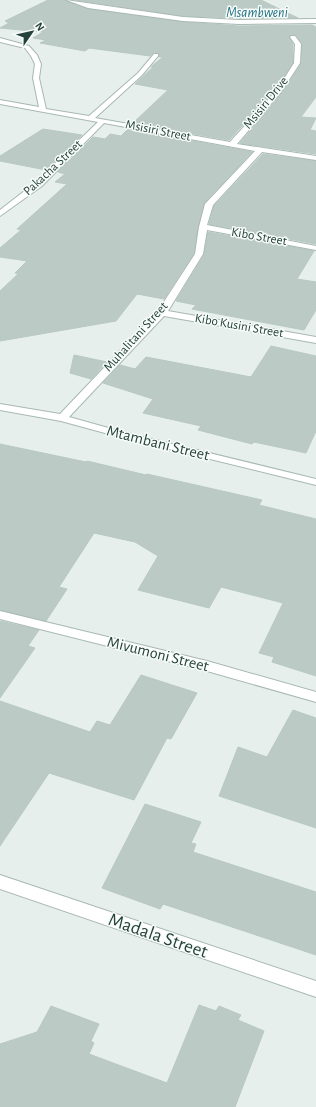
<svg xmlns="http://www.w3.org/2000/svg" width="316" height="1107" viewBox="0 0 316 1107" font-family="'Alegreya Sans',sans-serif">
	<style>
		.building { fill: #bbcac4; stroke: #b8c9c2 }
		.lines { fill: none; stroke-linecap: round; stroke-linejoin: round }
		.street-casing { stroke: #a8b8b2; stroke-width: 2 }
		.street { fill: #fff; fill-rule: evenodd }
		.labels { text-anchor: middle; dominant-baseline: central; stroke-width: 3; stroke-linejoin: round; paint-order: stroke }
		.far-street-label { font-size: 13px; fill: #24423a; stroke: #f7fbf9 }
		.far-water-label { font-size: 14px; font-style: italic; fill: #1c6f80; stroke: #f7fbf9 }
		.street-label { font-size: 16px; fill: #24423a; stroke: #f7fbf9 }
		.near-street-label { font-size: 19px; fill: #24423a; stroke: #f7fbf9 }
	</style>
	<rect width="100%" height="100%" fill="#e6efeb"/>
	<!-- building -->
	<g class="building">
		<path d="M48 0H65L88 9 183 22 239 26 312 25 316 27V97L301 117 316 118 310 130 316 131V154L240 143 282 93 301 64 302 44 296 35 291 34 289 37 293 44V63L276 89 229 140 133 123 168 90 135 84 153 67H151L153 65 163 57H159V53L154 52 150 56 89 48 85 51 40 43 46 40 33 38 43 32 0 28 9 23 5 21Z"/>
		<path d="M76 0H261L298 18H239L183 16Z"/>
		<path d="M43 129 82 135 46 170 0 161V156Z"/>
		<path d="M128 129 252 152 204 203 198 227 194 253 164 299 137 294 116 321 0 341V291L18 274 15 273 27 261 0 257V248L21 230 17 229 67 184 55 182 65 174 58 172 93 137 105 139 110 134 121 136Z"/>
		<path d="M263 154 316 161V244L209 224 214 206Z"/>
		<path d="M208 232 314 251 297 279 316 282V310L304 330 192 309 196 305 176 301 204 255Z"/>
		<path d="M271 346 316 356V431L306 453 254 442 252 444 198 430 201 426 143 413 153 399 103 383 120 365 135 369 146 357 251 377Z"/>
		<path d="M74 355 107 362 91 379 70 373Z"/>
		<path d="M0 444 86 462 87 461 146 475 147 474 262 500 259 505 316 519V676L272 662 274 657 259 653 283 603 221 587 209 608 138 590 158 556 135 542 94 533 59 587 67 589 46 621 0 610Z"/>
		<path d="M0 621 39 630 28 646 35 648 0 698Z"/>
		<path d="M141 675 197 693 171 739 167 738 134 800 49 773 0 846V701L90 732 97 721 110 725Z"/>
		<path d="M293 710 316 718V828L219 796 238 747 267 757Z"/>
		<path d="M145 804 201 822 191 843 196 844 193 852 316 892V955L163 904 160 909 102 888Z"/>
		<path d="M199 1005 216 1011 219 1006 241 1015 238 1020 264 1031 235 1107H0V1044L37 1032 51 1006 99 1024 91 1041 94 1043 89 1054 167 1083Z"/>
	</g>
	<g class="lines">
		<!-- street casing -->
		<g class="street-casing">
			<g id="street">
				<path d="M66 0 183 17 239 20 316 19V23L239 24 183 21 88 8Z"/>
				<path d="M291 36H295L301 44 300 63 281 92 237 144 316 156V160L262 152 213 205 207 225 316 246V250L207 230 203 254 168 311 316 337V343L164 316 69 417 123 432 316 479V485L116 436 61 421 0 410V404L60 414 158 311 195 254 199 227 205 204 255 151 104 123 42 186 0 216V210L36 182 98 122 0 104V100L39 107 33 78 35 64 31 56 25 48 0 42V38L29 46 37 55 41 64 39 78 46 109 89 116 138 73 154 54H158V56L142 75 95 118 230 142 277 90 294 63 295 44 290 37Z"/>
				<path d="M0 611 207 661 316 692V702L207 671 0 619Z"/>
				<path d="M0 875 316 981V997L0 889Z"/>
			</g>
		</g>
		<!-- street -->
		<use href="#street" class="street"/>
	</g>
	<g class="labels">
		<!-- far-street labels -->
		<g class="far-street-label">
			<text transform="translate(266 103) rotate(-51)">Msisiri Drive</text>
			<text transform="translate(158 131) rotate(11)">Msisiri Street</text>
			<text transform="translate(53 168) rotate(-43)">Pakacha Street</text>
			<text transform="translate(259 237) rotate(10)">Kibo Street</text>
			<text transform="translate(239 326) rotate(10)">Kibo Kusini Street</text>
			<text transform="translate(136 337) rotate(-48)">Muhalitani Street</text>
		</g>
		<!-- far-water labels -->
		<g class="far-water-label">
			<text x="257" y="13">Msambweni</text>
		</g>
		<!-- street labels -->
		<g class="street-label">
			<text transform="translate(158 443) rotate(14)">Mtambani Street</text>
			<text transform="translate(158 654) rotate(14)">Mivumoni Street</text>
		</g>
		<!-- near-street labels -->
		<g class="near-street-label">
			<text transform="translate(158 936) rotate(19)">Madala Street</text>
		</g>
	</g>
	<!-- north arrow -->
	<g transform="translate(32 32) rotate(56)" stroke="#f7fbf9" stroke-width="3" paint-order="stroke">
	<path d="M0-3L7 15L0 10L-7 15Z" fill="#24423a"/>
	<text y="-6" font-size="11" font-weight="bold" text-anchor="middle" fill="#24423a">N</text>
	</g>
</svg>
